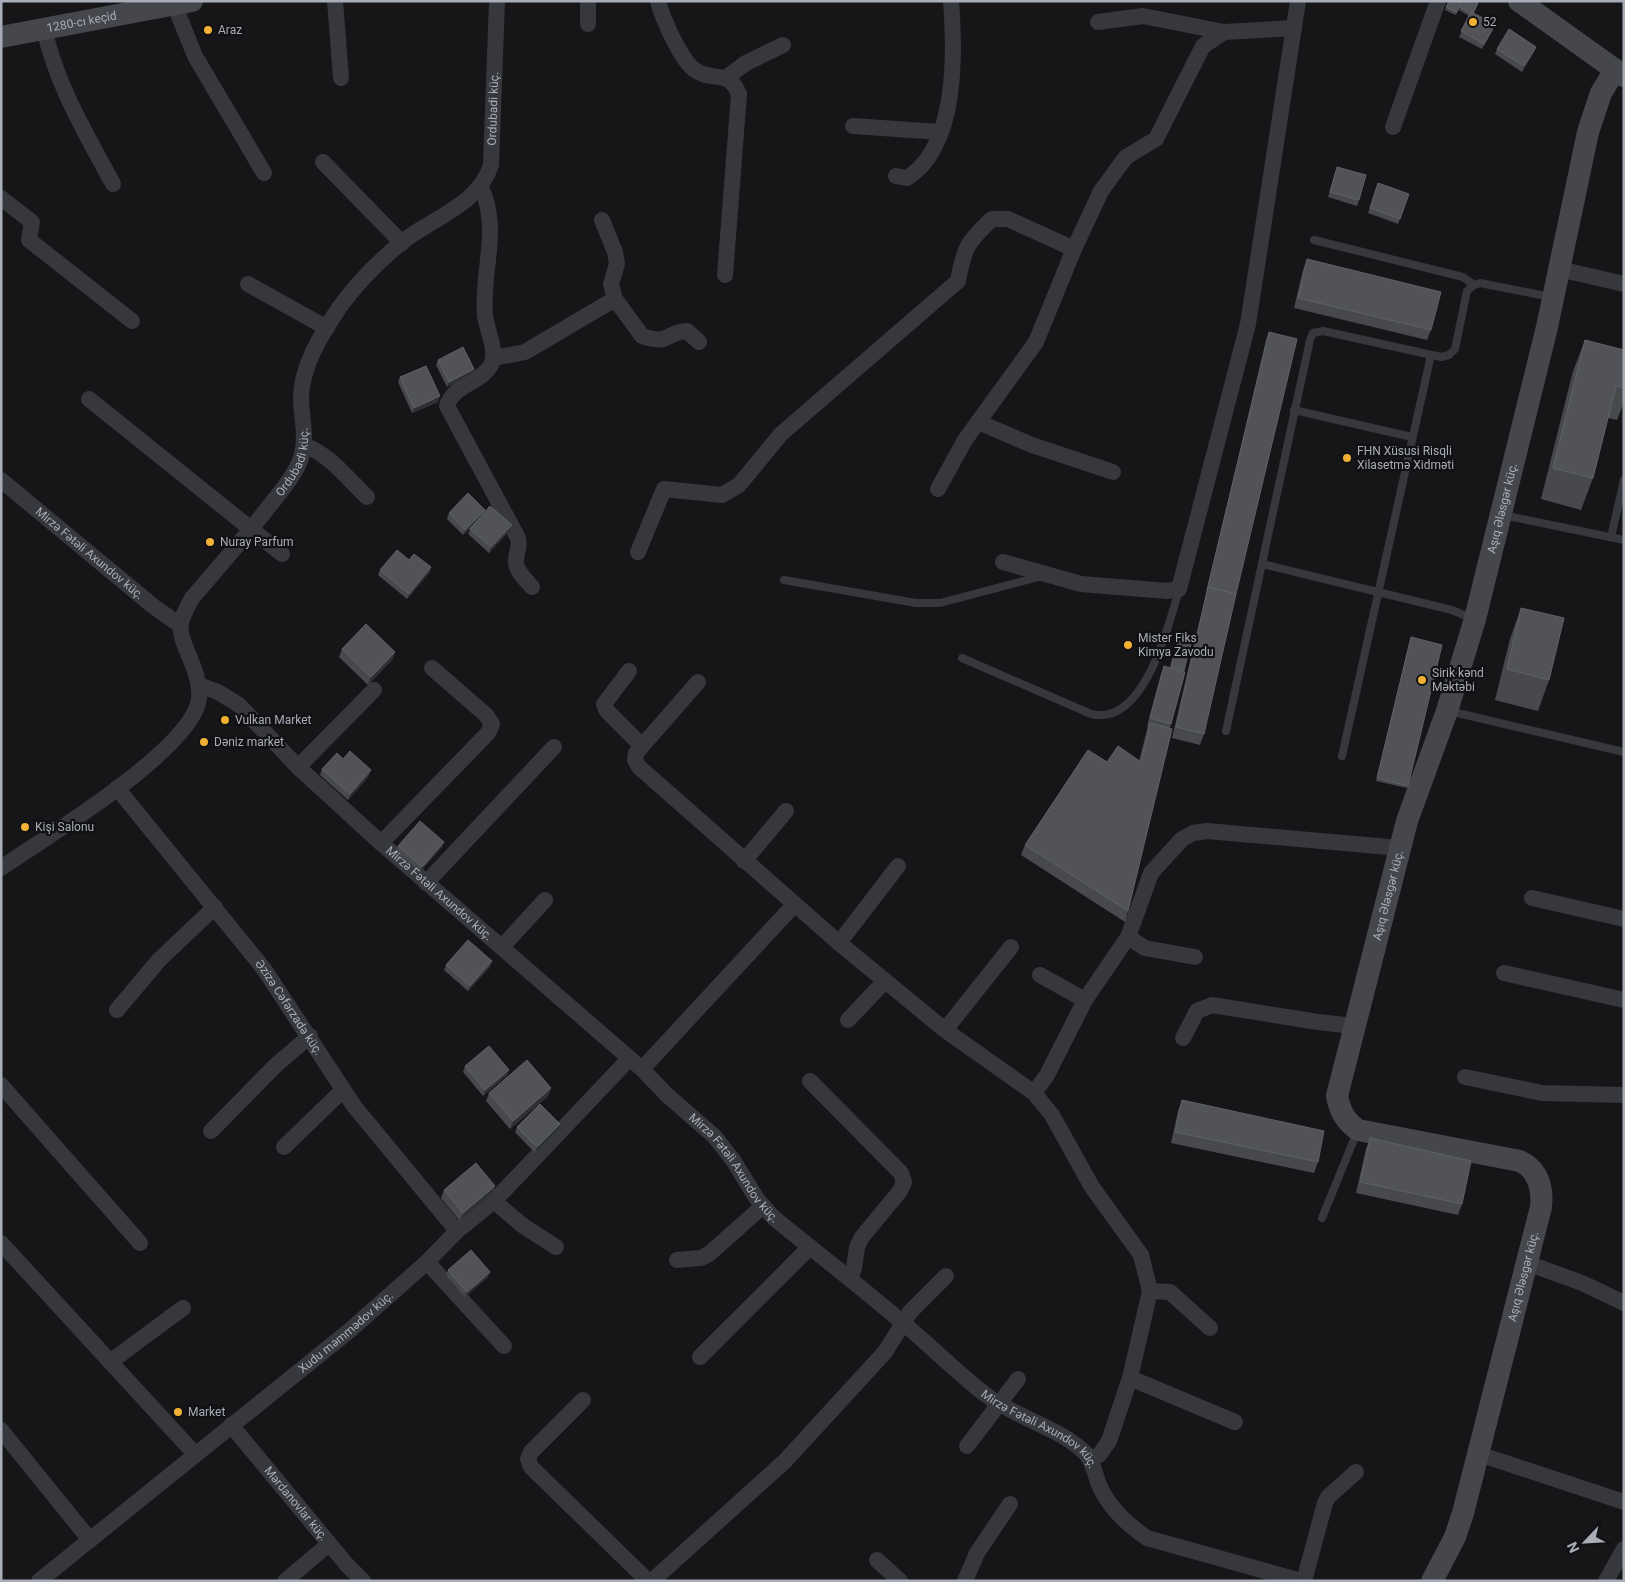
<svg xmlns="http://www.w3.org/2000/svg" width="1625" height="1582" viewBox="0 0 1625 1582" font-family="Roboto,sans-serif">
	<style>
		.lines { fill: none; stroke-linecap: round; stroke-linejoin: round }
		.lane { stroke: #37383d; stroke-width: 8 }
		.street { stroke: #37383d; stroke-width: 16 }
		.secondary { stroke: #45474d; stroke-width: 22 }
		.wall { fill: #47494d }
		.shaded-wall { fill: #2f3033 }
		.building { fill: #525359; stroke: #5f6168 }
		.poi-dot { fill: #f2b134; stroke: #111113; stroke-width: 2 }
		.labels { text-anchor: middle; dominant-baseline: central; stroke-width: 4.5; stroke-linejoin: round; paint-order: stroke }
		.street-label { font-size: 12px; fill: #a8adb8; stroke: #111113 }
		.poi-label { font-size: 12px; fill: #a8adb8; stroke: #111113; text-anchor: start }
	</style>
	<rect width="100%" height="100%" fill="#161618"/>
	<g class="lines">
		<!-- lane -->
		<g class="lane">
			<path d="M1314 240 1463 277 1474 285"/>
			<path d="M1294 410 1412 437"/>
			<path d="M1503 515 1624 540"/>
			<path d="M1611 537 1624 480"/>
			<path d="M1262 564 1452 610 1473 619"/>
			<path d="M784 580 916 603H940L1042 576"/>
			<path d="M962 658 1091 714C1144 727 1168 627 1179 590"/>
			<path d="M1449 711 1624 752"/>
			<path d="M1226 731 1310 340 1313 333 1323 331 1441 357 1449 355 1455 349 1467 291 1474 285 1480 283 1551 297"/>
			<path d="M1342 756 1431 355"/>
			<path d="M1322 1218 1357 1132"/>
		</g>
		<!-- street -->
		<g class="street">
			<path d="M335 1 341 78"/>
			<path d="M588 1V24"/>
			<path d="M658 1C662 17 681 61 695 70 713 83 728 68 739 94L725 275"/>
			<path d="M174 4 195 56 264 173"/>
			<path d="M1098 22 1143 16 1224 32"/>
			<path d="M44 28C56 84 86 134 113 184"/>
			<path d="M727 77 746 63 783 45"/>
			<path d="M853 126 940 132"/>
			<path d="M1393 127 1438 1"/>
			<path d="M323 162 402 243"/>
			<path d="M896 176 907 178C958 146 955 53 951 1"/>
			<path d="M481 187C501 230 481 271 485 316 487 331 498 352 491 365 481 383 453 385 447 406L518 538C521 548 515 553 516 563 517 572 526 580 532 587"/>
			<path d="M1 198 32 222 29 240 132 321"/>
			<path d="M602 220 615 252 617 264 611 284 615 299 642 336C671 346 667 331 687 331L699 342"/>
			<path d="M1559 269 1624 284"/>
			<path d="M248 284 327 328"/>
			<path d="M494 358 525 352 615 299"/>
			<path d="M89 399 282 554"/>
			<path d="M978 422 1032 445 1113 472"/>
			<path d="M304 445C329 454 348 479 367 497"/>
			<path id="s1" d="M1 480 153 606 180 625"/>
			<path d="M938 489 965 440 1036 342 1074 249 1101 191 1126 157 1156 139 1203 46 1224 32 1294 28"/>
			<path d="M638 552 664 489 722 495 739 485 781 434 958 281C964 248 967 242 992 219H1008L1074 249"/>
			<path d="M1003 562 1081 584 1167 591 1179 589 1248 324 1298 1"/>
			<path d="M629 671 604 704 607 711 642 746"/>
			<path d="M698 682 636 753 635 760 639 767 839 943 945 1030 1034 1093 1052 1115 1092 1187 1141 1255 1150 1291 1130 1378 1109 1441 1100 1454 1091 1460"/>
			<path id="s2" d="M199 685 218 692 239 705 298 767 381 843 642 1069 667 1095 714 1136 733 1160 757 1199 774 1218C817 1253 861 1287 903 1323 931 1346 957 1373 986 1395 1015 1417 1054 1426 1081 1449 1094 1459 1094 1475 1101 1489 1111 1510 1128 1525 1147 1538L1301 1581"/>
			<path d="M298 767 374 690"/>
			<path id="s3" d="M117 788 264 969 354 1106 457 1231"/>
			<path d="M381 843 488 733 492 724 486 715 432 668"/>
			<path d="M744 861 786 811"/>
			<path id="s4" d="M1 868C44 838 192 750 199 699 202 670 177 642 181 623 183 614 188 606 192 598 216 570 240 543 263 514 276 497 294 478 301 458 307 439 302 420 301 401 300 368 321 335 339 308 356 284 379 261 402 242 433 218 479 204 491 165L497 1"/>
			<path d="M426 883 554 747"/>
			<path d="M1532 898 1624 919"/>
			<path d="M1128 937 1145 948 1195 957"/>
			<path d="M839 943 898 866"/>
			<path d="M502 947 545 900"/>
			<path d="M1504 973 1624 1000"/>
			<path d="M1040 975 1085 1000"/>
			<path d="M117 1010 159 960 215 907"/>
			<path d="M848 1020 885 981"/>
			<path d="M945 1030 1011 947"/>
			<path d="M1183 1038 1197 1011 1212 1005 1318 1022 1354 1026"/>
			<path d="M642 1069 794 905"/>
			<path d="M1465 1077 1542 1093 1624 1095"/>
			<path d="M810 1081 901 1173 904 1182 900 1191 862 1237 857 1247 854 1268 850 1279"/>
			<path d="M1 1085 140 1243"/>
			<path d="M1034 1093 1047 1075 1085 1000 1128 937 1151 873 1182 839 1193 833 1207 831 1400 848"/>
			<path d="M211 1131 276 1065 310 1036"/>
			<path d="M284 1147 343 1090"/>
			<path d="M494 1201 522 1225 556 1247"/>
			<path d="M1 1243 195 1454"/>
			<path d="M677 1260 701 1258 709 1254 763 1206"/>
			<path d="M427 1262 504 1346"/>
			<path d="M1527 1263 1582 1283 1624 1303"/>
			<path d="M1150 1291 1170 1292 1210 1328"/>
			<path d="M700 1357 810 1247"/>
			<path d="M110 1362 183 1308"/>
			<path d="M1130 1378 1235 1422"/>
			<path d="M583 1400 531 1452 528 1459 531 1467 648 1581"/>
			<path id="s5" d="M231 1425 347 1565 363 1581"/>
			<path d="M1 1430 90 1540"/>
			<path d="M967 1446 1018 1379"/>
			<path d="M1479 1454 1624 1502"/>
			<path d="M877 1560 900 1581"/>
			<path id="s6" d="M39 1581 349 1331 427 1262 457 1231 494 1201 629 1059"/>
			<path d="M285 1581 329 1544"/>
			<path d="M652 1581 785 1461 885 1352 910 1312 946 1276"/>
			<path d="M965 1581 977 1553 1010 1504"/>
			<path d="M1304 1581 1325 1503 1328 1497 1356 1472"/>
			<path d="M1606 1581 1624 1549"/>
		</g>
		<!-- secondary -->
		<g class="secondary">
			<path d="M1519 1 1624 76"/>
			<path id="s7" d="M1 37 192 1"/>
			<path id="s8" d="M1432 1581 1455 1537 1463 1513 1541 1207C1543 1187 1538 1170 1520 1161L1358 1130C1345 1121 1340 1111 1337 1096L1407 821 1447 711 1475 619 1547 327 1588 132 1601 93 1615 70"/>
		</g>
	</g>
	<!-- wall -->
	<g class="wall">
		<path d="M1449 1H1462L1456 15 1445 10Z"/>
		<path d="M1478 3 1474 13 1493 30 1482 49 1459 37 1469 16 1459 10 1460 7Z"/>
		<path d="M1536 47 1534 52 1522 72 1495 54 1497 49Z"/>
		<path d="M1337 167 1359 200 1357 206 1328 197Z"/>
		<path d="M1378 183 1409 194 1398 224 1368 213Z"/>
		<path d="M1307 259 1431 330 1427 340 1294 308 1303 270Z"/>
		<path d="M1269 332 1204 734 1200 745 1172 738 1266 340Z"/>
		<path d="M1585 340 1624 350V402L1617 420 1608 418 1593 478 1581 510 1541 499 1573 371Z"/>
		<path d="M438 360 474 369 472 374 447 387 436 365Z"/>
		<path d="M400 377 438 402 412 413 398 382Z"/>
		<path d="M485 510 484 513 512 525 510 530 489 553 468 534 471 528 463 535 447 519 449 513Z"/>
		<path d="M409 560 431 567 429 573 407 599 378 575 380 570Z"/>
		<path d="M1521 608 1549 680 1538 711 1495 700 1510 639Z"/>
		<path d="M1180 632 1193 636 1170 728 1128 911 1125 922 1021 855 1025 845 1107 762 1139 761 1146 734 1148 726H1147L1161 674 1164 666 1170 668Z"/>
		<path d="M1410 640 1408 786 1407 788 1376 781Z"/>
		<path d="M342 649 395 652 392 660 368 685 339 657Z"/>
		<path d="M343 759 369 776 348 800 320 775 322 769Z"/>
		<path d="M444 842 442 847 420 872 396 852 398 846Z"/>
		<path d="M446 965 490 967 468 991 444 970Z"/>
		<path d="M465 1066 507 1075 483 1096 463 1072Z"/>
		<path d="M551 1088 548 1096 510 1129 486 1101 489 1093Z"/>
		<path d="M1182 1100 1318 1162 1314 1173 1171 1143 1178 1111Z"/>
		<path d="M517 1127 558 1130 535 1153 515 1132Z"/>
		<path d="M1370 1138 1462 1204 1458 1215 1356 1193 1366 1149Z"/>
		<path d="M495 1186 492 1194 460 1221 441 1198 444 1190Z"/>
		<path d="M448 1270 488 1277 465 1297 446 1275Z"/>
	</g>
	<!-- shaded-wall -->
	<g class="shaded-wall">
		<path d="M1495 24 1493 30 1482 49 1484 44Z"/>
		<path d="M1536 47 1534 52 1522 72 1524 66Z"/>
		<path d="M474 369 472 374 447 387 449 382Z"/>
		<path d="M440 396 438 402 412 413 414 408Z"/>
		<path d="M485 510 483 515 463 535 465 530Z"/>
		<path d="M512 525 510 530 489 553 491 547Z"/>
		<path d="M431 567 429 573 407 599 409 594Z"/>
		<path d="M395 652 392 660 368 685 371 677Z"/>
		<path d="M371 770 369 776 348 800 350 794Z"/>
		<path d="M444 842 442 847 420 872 422 867Z"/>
		<path d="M492 961 490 967 468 991 470 986Z"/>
		<path d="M509 1070 507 1075 483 1096 485 1090Z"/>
		<path d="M551 1088 548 1096 510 1129 513 1121Z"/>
		<path d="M560 1124 558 1130 535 1153 537 1147Z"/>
		<path d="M495 1186 492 1194 460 1221 463 1213Z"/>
		<path d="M490 1272 488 1277 465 1297 467 1292Z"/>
	</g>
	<!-- building -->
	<g class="building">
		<path d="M1449 1H1462L1457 12 1446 7Z"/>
		<path d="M1463 1H1474L1478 3 1473 13 1471 12 1470 13 1460 7Z"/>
		<path d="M1471 12 1495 24 1484 44 1461 31Z"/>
		<path d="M1509 29 1536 47 1524 66 1497 49Z"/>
		<path d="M1337 167 1366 175 1359 200 1330 192Z"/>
		<path d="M1378 183 1409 194 1400 219 1370 208Z"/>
		<path d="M1307 259 1441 292 1431 330 1298 298Z"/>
		<path d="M1269 332 1297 339 1236 594 1208 587V590H1207Z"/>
		<path d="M1585 340 1624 350V388L1616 386 1593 478 1553 468Z"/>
		<path d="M463 347 474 369 449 382 438 360Z"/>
		<path d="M426 366 440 396 414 408 400 377Z"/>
		<path d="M468 493 485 510 465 530 449 513Z"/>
		<path d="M490 506 512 525 491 547 470 529Z"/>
		<path d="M397 550 409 560 414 554 431 567 409 594 380 570Z"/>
		<path d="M1208 587 1236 594 1204 734 1176 727Z"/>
		<path d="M1521 608 1564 618 1549 680 1507 669Z"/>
		<path d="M366 624 395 652 371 677 342 649Z"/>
		<path d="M1180 632 1193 636 1184 670 1171 666Z"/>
		<path d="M1411 637 1442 645 1408 786 1377 778Z"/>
		<path d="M1164 666 1185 672 1171 724 1150 718Z"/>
		<path d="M1150 723 1172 729 1128 911 1025 845 1088 750 1107 762 1118 746 1141 762Z"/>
		<path d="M350 751 371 770 350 794 322 769 337 753 343 759Z"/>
		<path d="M420 821 444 842 422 867 398 846Z"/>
		<path d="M468 940 492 961 470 986 446 965Z"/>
		<path d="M489 1046 509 1070 485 1090 465 1066Z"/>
		<path d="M527 1060 551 1088 513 1121 489 1093Z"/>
		<path d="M1182 1100 1324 1131 1318 1162 1175 1132Z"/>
		<path d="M540 1104 560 1124 537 1147 517 1127Z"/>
		<path d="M1370 1138 1471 1161 1462 1204 1360 1182Z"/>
		<path d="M476 1163 495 1186 463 1213 444 1190Z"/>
		<path d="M471 1250 490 1272 467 1292 448 1270Z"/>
	</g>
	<!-- markers -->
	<g class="poi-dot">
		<circle cx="1473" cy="22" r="5"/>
		<circle cx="208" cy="30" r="5"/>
		<circle cx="1347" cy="458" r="5"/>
		<circle cx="210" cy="542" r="5"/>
		<circle cx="1128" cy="645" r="5"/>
		<circle cx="1422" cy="680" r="5"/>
		<circle cx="225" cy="720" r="5"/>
		<circle cx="204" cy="742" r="5"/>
		<circle cx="25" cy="827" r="5"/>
		<circle cx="178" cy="1412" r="5"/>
	</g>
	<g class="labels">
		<!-- street labels -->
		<g class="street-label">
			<text stroke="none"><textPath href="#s7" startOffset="82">1280-cı keçid</textPath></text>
			<text stroke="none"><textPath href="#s4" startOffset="976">Ordubadi küç.</textPath></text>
			<text stroke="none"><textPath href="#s4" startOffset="542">Ordubadi küç.</textPath></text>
			<text stroke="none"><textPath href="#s8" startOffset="1262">Aşıq Ələsgər küç.</textPath></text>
			<text stroke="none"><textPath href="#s1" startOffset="115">Mirzə Fətəli Axundov küç.</textPath></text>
			<text stroke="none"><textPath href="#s2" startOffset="320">Mirzə Fətəli Axundov küç.</textPath></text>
			<text stroke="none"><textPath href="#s8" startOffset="858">Aşıq Ələsgər küç.</textPath></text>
			<text stroke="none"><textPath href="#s3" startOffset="279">Əzizə Cəfərzadə küç.</textPath></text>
			<text stroke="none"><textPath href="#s2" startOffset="724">Mirzə Fətəli Axundov küç.</textPath></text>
			<text stroke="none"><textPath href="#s8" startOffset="319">Aşıq Ələsgər küç.</textPath></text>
			<text stroke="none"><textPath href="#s6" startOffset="395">Xudu məmmədov küç.</textPath></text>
			<text stroke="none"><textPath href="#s2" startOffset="1129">Mirzə Fətəli Axundov küç.</textPath></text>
			<text stroke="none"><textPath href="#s5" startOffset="102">Mərdanovlar küç.</textPath></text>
		</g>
		<!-- poi labels -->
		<g class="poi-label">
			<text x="1483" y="22">52</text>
			<text x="218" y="30">Araz</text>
			<text x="1357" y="451">FHN Xüsusi Risqli<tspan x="1357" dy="14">Xilasetmə Xidməti</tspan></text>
			<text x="220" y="542">Nuray Parfum</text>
			<text x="1138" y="638">Mister Fiks<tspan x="1138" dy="14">Kimya Zavodu</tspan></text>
			<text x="1432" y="673">Sirik kənd<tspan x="1432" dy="14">Məktəbi</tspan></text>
			<text x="235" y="720">Vulkan Market</text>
			<text x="214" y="742">Dəniz market</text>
			<text x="35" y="827">Kişi Salonu</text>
			<text x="188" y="1412">Market</text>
		</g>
	</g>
	<!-- border -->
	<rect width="1625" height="1582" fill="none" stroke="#a8adb8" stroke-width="5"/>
	<!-- north arrow -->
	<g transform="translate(1585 1542) rotate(245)" stroke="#111113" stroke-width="4" paint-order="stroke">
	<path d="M0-4L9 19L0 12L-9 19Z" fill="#a8adb8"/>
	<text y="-8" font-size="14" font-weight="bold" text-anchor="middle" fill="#a8adb8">N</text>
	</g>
</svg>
